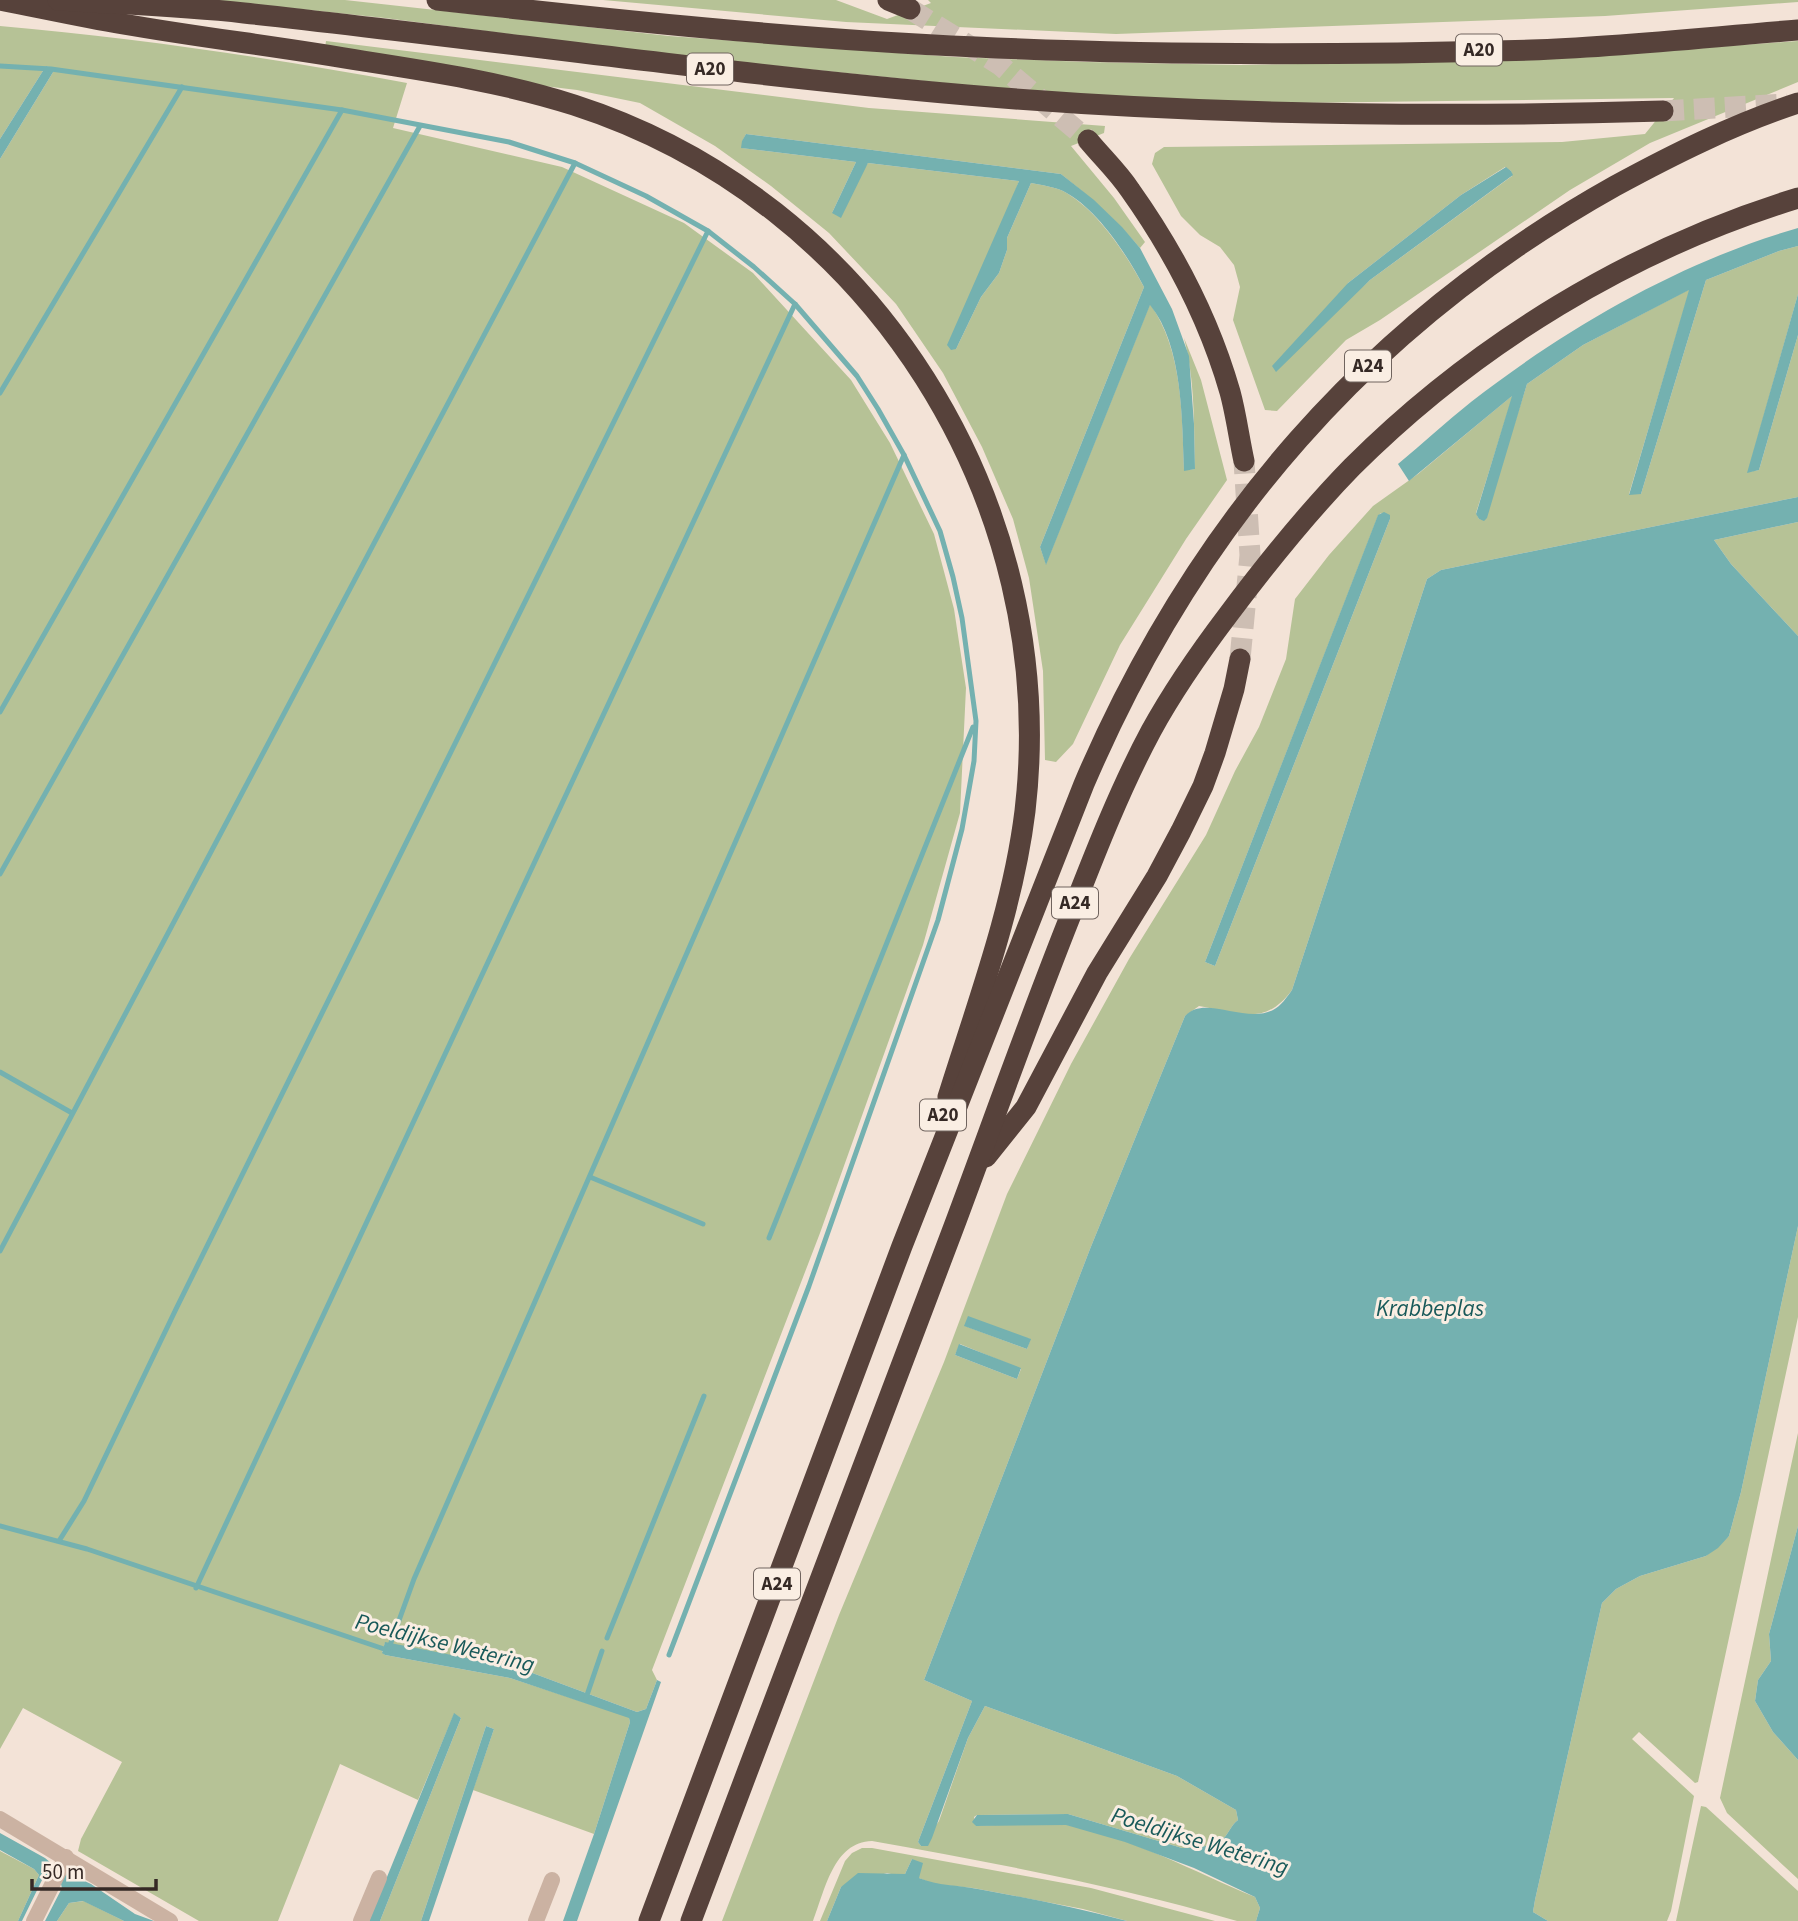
<svg xmlns="http://www.w3.org/2000/svg" width="1798" height="1921" viewBox="0 0 1798 1921" font-family="'Source Sans 3',sans-serif">
	<style>
		.green { fill: #b6c296; fill-rule: evenodd }
		.water { fill: #74b1b0 }
		.lines { fill: none; stroke-linecap: round; stroke-linejoin: round }
		.stream { stroke: #74b1b0; stroke-width: 5 }
		.motorway-tunnel { stroke: #cdbeb3; stroke-width: 21; stroke-dasharray: 21 10; stroke-linecap: butt }
		.minor { stroke: #cbb2a2; stroke-width: 16 }
		.motorway { stroke: #57423b; stroke-width: 21 }
		.labels { text-anchor: middle; dominant-baseline: central; stroke-width: 6; stroke-linejoin: round; paint-order: stroke }
		.shield { fill: #faeee3; stroke: #70645e; stroke-width: 2 }
		.shield-label { font-size: 19px; font-weight: bold; fill: #352925 }
		.water-label { font-size: 23px; font-style: italic; fill: #185959; stroke: #faeee3 }
	</style>
	<rect width="100%" height="100%" fill="#f3e3d7"/>
	<!-- green -->
	<g class="green">
		<path d="M212 0H345L669 36 954 57 1087 62 1240 65 1475 61 1571 57 1798 41V82L1650 143 1570 190 1380 320 1346 340 1277 411 1265 410 1233 320 1240 287 1234 265 1220 247 1200 235 1181 216 1152 164 1155 153 1164 147 1562 142 1645 134 1674 98 1290 103 1161 99 993 88 677 56 385 18ZM1505 167 1511 171 1512 176 1370 280 1337 310 1348 283 1461 195Z"/>
		<path d="M603 0H836L887 19 931 3 928 0H1798V2L1605 16 1116 34 846 22Z"/>
		<path d="M0 26C136 38 273 58 407 83L393 128 562 167 684 223 753 273 851 380 890 443 934 534 954 609 966 688 960 813 923 945 820 1233 652 1670 657 1680 646 1709 637 1712 519 1668 385 1643 382 1652 385 1655 510 1678 629 1717 630 1722 594 1834 473 1790 494 1729 486 1726 421 1921H380L461 1718 454 1714 418 1800 340 1764 278 1921H199L78 1851 81 1839 122 1762 23 1708 0 1749V159L55 69 46 66 0 139Z"/>
		<path d="M326 41 869 108 1105 126 1104 133 1071 146 1114 198 1145 242 1140 248C1116 220 1090 197 1061 174L746 134 742 142V148L856 162 832 213 868 163 1019 181 956 349 981 297 999 273 1007 250V238L1031 183C1041 185 1054 187 1063 191 1097 209 1126 254 1144 287L1040 547 1046 564 1150 304C1183 350 1182 416 1184 470L1195 469C1194 426 1195 380 1184 338L1201 380 1227 480 1186 539 1120 645 1073 744 1056 762 1045 760 1043 671 1029 578 1013 519 982 447 943 373 896 304 829 233 771 186 715 146 640 103 577 90 511 82 325 48Z"/>
		<path d="M1798 246V294L1748 472 1759 470 1798 335V497L1441 570 1427 579 1292 990C1265 1027 1238 1013 1199 1006L1185 1016 1090 1249 924 1680 972 1701 918 1842 921 1846 939 1821 968 1738 985 1706 1177 1776 1236 1810 1238 1820C1231 1825 1229 1833 1223 1839 1213 1847 1194 1848 1182 1848L1068 1814 977 1815 974 1817 976 1826C1001 1825 1045 1821 1068 1825 1134 1838 1194 1872 1255 1897L1260 1908 1256 1921H1237C1117 1886 995 1863 872 1841 833 1842 825 1891 813 1921H722L839 1615 944 1362 1007 1194 1071 1064 1129 959 1206 835 1235 771 1259 727 1286 659 1295 599 1329 555 1373 506 1418 474 1513 395 1476 513 1479 519 1484 520 1527 384 1583 345 1690 289 1629 494H1641L1706 280 1779 251ZM1381 513 1390 519 1215 966 1205 962 1378 516ZM965 1326 1030 1339V1340L1027 1349ZM960 1344 1021 1369 1017 1379 955 1355Z"/>
		<path d="M1798 522V636L1731 564 1714 540Z"/>
		<path d="M1798 1226V1317L1698 1782 1695 1783 1639 1732 1632 1739 1694 1796 1671 1911 1667 1921H1548L1533 1912 1535 1900 1602 1603 1616 1589 1640 1576 1706 1556 1729 1536 1741 1492Z"/>
		<path d="M1798 1433V1526L1769 1634 1771 1661 1758 1680 1755 1701 1773 1732 1798 1760V1879L1727 1813 1720 1798Z"/>
		<path d="M1701 1806 1706 1807 1798 1891V1921H1676Z"/>
		<path d="M862 1848H872L1091 1888 1215 1921H1127L1083 1909 973 1888 933 1884 919 1878 912 1859 905 1874 895 1875 887 1873 841 1887 827 1921H820L845 1861 852 1853Z"/>
		<path d="M0 1851 34 1869 39 1875 18 1921H0Z"/>
		<path d="M84 1901 124 1921H57L69 1903Z"/>
	</g>
	<!-- water -->
	<g class="water">
		<path d="M46 66 55 69 0 159V139Z"/>
		<path d="M746 134 1061 174 1094 200 1122 227 1140 248 1172 309 1189 356 1194 424 1195 469 1184 471C1182 421 1183 345 1150 305L1046 565 1040 547 1144 287C1127 255 1097 208 1063 191 1054 187 1041 185 1031 183L1007 238V250L999 273 981 297 956 349 951 350 947 345 1019 181 868 163 841 218 832 213 856 162 741 148 742 141Z"/>
		<path d="M1506 167 1511 171 1513 175 1370 280 1276 372 1272 366 1348 283 1461 195Z"/>
		<path d="M1798 228V246L1779 251 1706 280 1641 494 1629 495 1689 290 1583 345 1527 384 1487 518 1484 521 1479 519 1476 514 1512 396 1409 481 1398 464C1422 444 1446 422 1471 402 1566 328 1682 261 1798 228Z"/>
		<path d="M1798 294V335L1759 470 1747 473Z"/>
		<path d="M1798 497V522L1714 540 1731 564 1798 636V1226L1741 1492 1729 1536 1718 1548 1706 1556 1640 1576 1616 1589 1602 1603 1535 1900 1533 1912 1548 1921H1256L1260 1908 1255 1897 1194 1868 1125 1842 1066 1825 976 1826 972 1822 977 1815 1068 1814 1182 1848C1194 1848 1213 1847 1223 1839 1229 1833 1231 1825 1238 1820L1236 1810 1177 1776 985 1706 968 1738 932 1838 928 1846H921L918 1842 972 1701 924 1680 1090 1249 1185 1016C1204 994 1245 1024 1273 1010 1281 1006 1287 997 1292 990L1427 579 1441 570Z"/>
		<path d="M1384 512 1390 515V519L1215 966 1205 962 1378 515Z"/>
		<path d="M968 1316 1031 1339 1027 1349 964 1326Z"/>
		<path d="M959 1344 1021 1368 1017 1379 955 1355Z"/>
		<path d="M1798 1526V1760L1773 1732 1755 1701 1758 1680 1771 1661 1769 1634Z"/>
		<path d="M385 1642 519 1668 637 1712 646 1709 657 1680 661 1682 577 1921H563L594 1834 630 1722 629 1718 510 1678 385 1655 382 1653Z"/>
		<path d="M454 1713 461 1718 380 1921H369Z"/>
		<path d="M486 1726 494 1729 429 1921H421Z"/>
		<path d="M0 1833 45 1858 63 1873H67L91 1884 135 1914 154 1921H124L83 1901 69 1903 57 1921H45L62 1888 61 1884 48 1877 43 1878 22 1921H18L39 1875 34 1869 0 1850Z"/>
		<path d="M912 1859 923 1863 919 1878C938 1886 958 1885 978 1889 1028 1898 1078 1908 1127 1921H827L841 1887 858 1873 905 1874Z"/>
	</g>
	<g class="lines">
		<!-- stream -->
		<g class="stream">
			<path d="M0 66 51 69 342 110 509 142 575 163 646 196 708 231 754 267 795 304 857 376 878 409 904 455 940 531 953 577 962 618 976 721 974 761 962 829 938 920 809 1286 669 1655"/>
			<path d="M0 393 182 87"/>
			<path d="M0 712 342 110"/>
			<path d="M0 874 420 126"/>
			<path d="M0 1072 72 1113"/>
			<path d="M590 1177 703 1224"/>
			<path d="M769 1238 973 727"/>
			<path d="M0 1251 575 163"/>
			<path d="M0 1526 87 1549 390 1651"/>
			<path d="M59 1541 84 1501 176 1309 708 231"/>
			<path d="M196 1588 795 304"/>
			<path d="M607 1638 704 1396"/>
			<path d="M389 1648 414 1579 904 455"/>
			<path d="M586 1698 602 1651"/>
		</g>
		<!-- motorway-tunnel -->
		<g class="motorway-tunnel">
			<path d="M910 9 1000 65 1088 140"/>
			<path d="M1663 111 1787 104"/>
			<path d="M1240 659 1250 555 1244 461"/>
		</g>
		<!-- minor -->
		<g class="minor">
			<path d="M0 1819 170 1921"/>
			<path d="M34 1921 66 1857"/>
			<path d="M361 1921 379 1878"/>
			<path d="M536 1921 552 1880"/>
		</g>
		<!-- motorway -->
		<g class="motorway">
			<path d="M0 0C41 8 82 17 123 24 203 38 283 47 363 61 434 72 505 83 574 105 872 201 1061 502 1025 811 1013 909 977 1004 948 1097"/>
			<path d="M58 0C120 4 182 6 244 13 485 39 725 74 967 95 1199 115 1431 118 1663 111"/>
			<path d="M437 0C616 20 796 39 976 47 1161 56 1347 55 1531 50 1620 47 1709 37 1798 30"/>
			<path d="M888 0 910 9"/>
			<path d="M1088 140C1102 157 1118 172 1130 190 1174 252 1209 319 1230 392 1236 414 1239 438 1244 461"/>
			<path d="M986 1157 1026 1107 1097 973 1157 876 1181 831 1203 786 1215 753 1234 689 1240 659"/>
			<path d="M649 1921 902 1246 1084 784C1195 524 1368 324 1615 186 1674 154 1734 124 1798 103"/>
			<path d="M691 1921C778 1690 866 1459 953 1229 993 1122 1031 1014 1074 907 1097 848 1121 787 1151 731 1174 689 1200 652 1228 615 1267 563 1307 513 1352 467 1475 344 1631 249 1798 198"/>
		</g>
	</g>
	<g class="labels">
		<!-- shield labels -->
		<g class="shield">
			<rect x="1456" y="34.5" width="46" height="31" rx="5"/>
			<rect x="687" y="53.5" width="46" height="31" rx="5"/>
			<rect x="1345" y="350.5" width="46" height="31" rx="5"/>
			<rect x="1052" y="887.5" width="46" height="31" rx="5"/>
			<rect x="920" y="1099.5" width="46" height="31" rx="5"/>
			<rect x="754" y="1568.5" width="46" height="31" rx="5"/>
		</g>
		<g class="shield-label">
			<text x="1479" y="50">A20</text>
			<text x="710" y="69">A20</text>
			<text x="1368" y="366">A24</text>
			<text x="1075" y="903">A24</text>
			<text x="943" y="1115">A20</text>
			<text x="777" y="1584">A24</text>
		</g>
		<!-- water labels -->
		<g class="water-label">
			<text x="1430" y="1308">Krabbeplas</text>
			<text transform="translate(445 1643) rotate(14)">Poeldijkse Wetering</text>
			<text transform="translate(1200 1841) rotate(17)">Poeldijkse Wetering</text>
		</g>
	</g>
	<!-- scale -->
	<path d="M32 1879v10h124v-10" fill="none" stroke="#352925" stroke-width="3.5"/>
	<text x="42" y="1879" font-size="21" fill="#352925" stroke="#faeee3" stroke-width="5" paint-order="stroke">50 m</text>
</svg>
